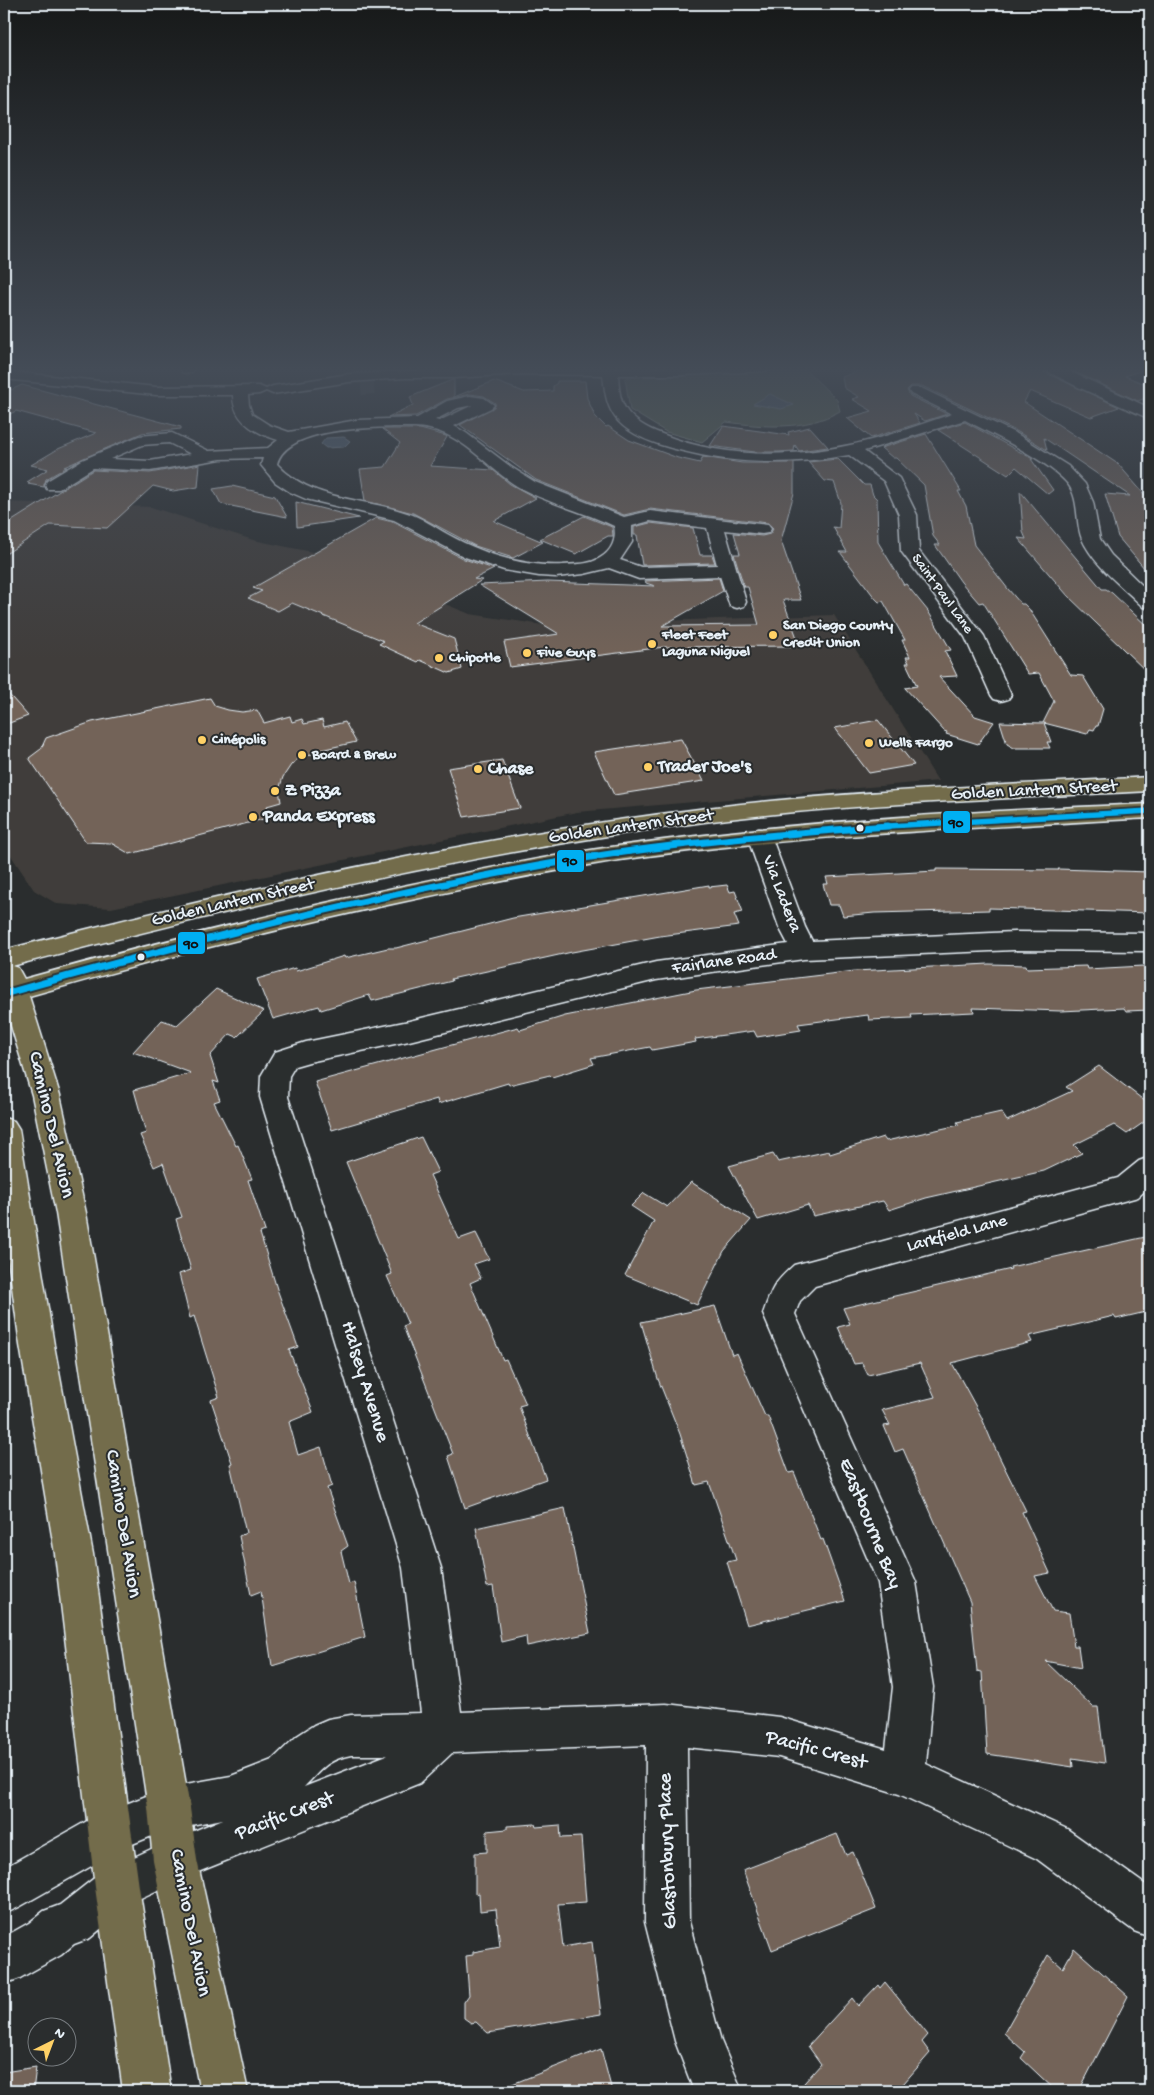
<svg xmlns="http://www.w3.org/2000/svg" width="1154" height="2095" viewBox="0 0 1154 2095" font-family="'Gochi Hand',sans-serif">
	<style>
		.built { fill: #403e3b }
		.green { fill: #5e6b53; stroke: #a3aea6 }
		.water { fill: #526474; stroke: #8e9ca9 }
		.building { fill: #736459; stroke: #e8f1f8 }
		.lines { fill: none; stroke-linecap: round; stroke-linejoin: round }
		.minor-tunnel { stroke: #464a4c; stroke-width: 16; stroke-dasharray: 16 8; stroke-linecap: butt }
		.minor-casing { stroke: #e8f1f8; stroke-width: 3 }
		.major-casing { stroke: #e8f1f8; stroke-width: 3 }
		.minor { fill: #2a2d2e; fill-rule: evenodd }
		.major { fill: #736c4b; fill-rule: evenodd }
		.bus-1-far1-casing { stroke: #2a2d2e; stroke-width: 9 }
		.bus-1-casing { stroke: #2a2d2e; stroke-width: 11 }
		.bus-1-far1 { stroke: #00aff2; stroke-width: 5.5 }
		.bus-1 { stroke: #00aff2; stroke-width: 7 }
		.poi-dot { fill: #ffd166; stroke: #2a2d2e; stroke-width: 2 }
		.bus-dot { fill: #e8f1f8; stroke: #2a2d2e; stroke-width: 2 }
		.labels { text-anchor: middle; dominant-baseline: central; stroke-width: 4; stroke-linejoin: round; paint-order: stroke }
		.far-street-label { font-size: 15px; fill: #e8f1f8; stroke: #2a2d2e }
		.far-poi-label { font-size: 15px; font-weight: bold; fill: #e8f1f8; stroke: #2a2d2e; text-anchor: start }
		.poi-label { font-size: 18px; font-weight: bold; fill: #e8f1f8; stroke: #2a2d2e; text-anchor: start }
		.street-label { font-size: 18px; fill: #e8f1f8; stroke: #2a2d2e }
		.near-street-label { font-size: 21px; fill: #e8f1f8; stroke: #2a2d2e }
		.line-badge { stroke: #2a2d2e; stroke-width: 2 }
		.pale-badge-label { font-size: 14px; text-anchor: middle; font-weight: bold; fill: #111 }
	</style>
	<rect width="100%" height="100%" fill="#2a2d2e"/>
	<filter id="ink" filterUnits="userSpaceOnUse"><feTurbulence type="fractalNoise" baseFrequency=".02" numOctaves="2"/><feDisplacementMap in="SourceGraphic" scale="10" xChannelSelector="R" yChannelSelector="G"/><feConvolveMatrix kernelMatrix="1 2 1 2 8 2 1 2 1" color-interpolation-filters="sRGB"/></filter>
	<g filter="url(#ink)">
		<!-- built -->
		<path class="built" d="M4 502 151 507 253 540 317 553 470 614 543 625 834 615 938 781 577 812 111 908 57 904 34 890 4 845Z"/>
		<!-- green -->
		<path class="green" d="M804 368 837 400 840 411C804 431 765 427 726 422L702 442 666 432 630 410 625 378Z"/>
		<!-- water -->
		<g class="water">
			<path d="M770 394 794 405 781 409 753 404Z"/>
			<path d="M344 437 350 441 344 447 326 448 321 444 326 438Z"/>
		</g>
		<!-- building -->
		<g class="building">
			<path d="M868 367H885L900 372 909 367H1041L1044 372 1119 407 1091 417 1030 391 1024 402 1118 464 1150 501V575L1118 537 1105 494 1130 496 1044 438 1047 450 1018 432 922 386H911L907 390 910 396 947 414 925 421 914 414 920 423 871 438 847 418 872 411 852 399 859 397 844 388 842 377Z"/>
			<path d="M1064 367H1145V369L1125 376 1150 386V396L1138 401Z"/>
			<path d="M452 380H454V397L494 381 524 392 553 391V386L557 383V381H585L587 398 595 416 606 427 608 426 629 440 678 458 700 463 703 457 742 463H794V493L781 541 801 600H783L800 646 664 647 510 667 504 642 559 634 479 585 548 582 655 586 646 583 645 581 719 578 723 591 662 626 759 625 748 587H744L734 554H740L734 533 762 536 770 534 773 529 768 523 650 509 624 515 536 480 460 425 495 406V403L484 396 470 394 447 399 416 416 388 417 413 405 410 397Z"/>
			<path d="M22 385 181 427V429L142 433 64 467H67L46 479 44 487 28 484 30 483 27 482 48 469 31 465 58 449 96 433 16 411 4 417V393Z"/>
			<path d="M965 422 1033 459H1031L1053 490 1048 494 1016 467 1008 475 938 430Z"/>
			<path d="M723 426 789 435 788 432 810 427 828 447 799 451 795 445 794 451 779 452H755L710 446Z"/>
			<path d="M382 429H420L446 436 447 437 430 466 493 470 510 484 536 498 494 521 543 542 513 558 475 546 413 513 365 501 360 469 385 467 400 443Z"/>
			<path d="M926 434 961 491H958L966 506 974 545 1008 589 1021 604H1024L1029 609 1071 675 1083 676 1103 709 1098 726H1096L1094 730 1090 729 1087 734 1044 723 1051 742H1047L1050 748H1014L1007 744 1000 722 1043 723 1054 701 1039 673 1028 674 983 602 979 603 961 582 935 545H940L933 536 924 485 896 458H893L881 448Z"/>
			<path d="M838 459 864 485H870L873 495 877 499 878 542 904 585 906 584 928 611 951 650 945 651 957 676 939 677 975 716 994 722 978 744 946 734 947 732 944 731 905 688 917 686 906 663H909L906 657H910L902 640H905L883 601 879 602 875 598 840 552H847L833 527 839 528 841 503 834 482 825 481 808 462Z"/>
			<path d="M200 464 198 487 173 491 153 486 107 528 50 525 4 555V526L93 470 150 473Z"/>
			<path d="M232 486 275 496 287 517 221 504 213 489Z"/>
			<path d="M1020 491 1102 589H1106L1112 593 1150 629V675L1068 596 1018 538 1026 539 1023 532Z"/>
			<path d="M296 502 359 518 297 527Z"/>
			<path d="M584 516 612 527 613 536H608L576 554 540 539Z"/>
			<path d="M376 518 393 522 464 559 494 569 474 579 482 580 414 623 454 639 462 669 449 673 420 660 418 662 379 644 384 641 292 603 278 611 248 598 262 591 253 588Z"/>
			<path d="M650 523 693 528 700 555H712L715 563 642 565 637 535H634V527Z"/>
			<path d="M4 689 28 716 4 725Z"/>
			<path d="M210 698 215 706 228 710 242 712 257 710 264 723 290 716 292 722 302 719 304 724 322 720 324 727 345 722 356 742 316 751V753L300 757 291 765 283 777 279 790 281 802 267 806 271 817 130 854 111 843 86 842 29 758 41 749 46 738 92 722Z"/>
			<path d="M878 720 914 765 869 773 835 728Z"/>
			<path d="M681 739 704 781 614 795 594 752Z"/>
			<path d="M502 760 520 808 464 817 448 768Z"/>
			<path d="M936 869 1059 870 1058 869 1150 872V913L989 908V910L874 913 843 916 839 905H829L823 884H828L826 877 936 871Z"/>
			<path d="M709 885V887L727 885 730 892 735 891 743 912 734 914 739 926 660 936 572 952 451 979 452 981 372 1001 369 995 321 1010 319 1006 273 1019 257 979 295 968 296 971 344 956 345 958 388 948H396L513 918Z"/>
			<path d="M989 964 1026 965 1027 968 1086 966 1087 969 1144 966 1150 978V1010L1126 1011 1124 1008 1061 1011 973 1008 974 1012 911 1015 912 1018 869 1020 868 1015 798 1024 801 1030 757 1037 754 1031 695 1039 696 1042 652 1050 650 1047 591 1058 594 1064 552 1077 550 1075 509 1085 508 1083 438 1104 437 1099 332 1130 315 1082 518 1027 520 1030 565 1016 696 990 855 971Z"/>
			<path d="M216 989 264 1011 237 1037 230 1034 210 1056 219 1083 213 1081 220 1100 214 1102 236 1146 238 1145 252 1179 248 1180 265 1231 260 1233 277 1289 298 1347 289 1350 313 1412 289 1422 298 1455 321 1447 332 1486 327 1488 348 1546 341 1551 349 1584 354 1582 365 1637 272 1666 261 1591 251 1595 239 1536 246 1533 230 1464 232 1463 211 1400 219 1397 194 1316 190 1318 179 1274 191 1270 176 1219 182 1217 163 1163 154 1167 140 1135 146 1133 134 1090 191 1073 133 1052 162 1020 177 1025Z"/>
			<path d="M1099 1066 1150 1105V1118L1127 1134 1114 1125 1074 1145 1082 1153 1044 1171 926 1198 889 1210 883 1201 813 1216 808 1205 758 1220 729 1166 773 1154 778 1162 829 1151 830 1154 883 1137 886 1141 959 1125 957 1122 1001 1112 1007 1121 1072 1091 1066 1087Z"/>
			<path d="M421 1137 438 1172 430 1175 459 1239 476 1233 489 1259 474 1264 481 1278 470 1283 503 1360 506 1359 526 1404 519 1406 546 1479 465 1508 448 1456 453 1454 403 1326 408 1324 387 1276 392 1274 346 1162Z"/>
			<path d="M691 1182 751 1220 724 1251 697 1305 625 1275 654 1221 631 1206 644 1193 667 1207Z"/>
			<path d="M1150 1236V1311L1116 1319 1114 1316 1029 1336 1032 1342 952 1363 981 1416 992 1442 1026 1511 1022 1512 1050 1573 1035 1576 1053 1611 1069 1613 1074 1646H1078L1081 1668 1045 1661 1093 1707H1098L1105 1763 1072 1758 1073 1767 987 1754 982 1672 977 1671 970 1602 903 1449 895 1452 884 1426 890 1425 882 1410 935 1397 920 1363 868 1375 862 1363 854 1364 838 1327 850 1324 843 1308 1011 1269 1010 1267Z"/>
			<path d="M715 1306 732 1355 737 1353 765 1416H768L789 1473 794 1472 821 1540 823 1539 845 1601 747 1625 727 1562 736 1560 709 1482 696 1485 680 1434 658 1379 641 1322Z"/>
			<path d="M565 1508 590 1633 527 1646 526 1636 501 1642 493 1586 487 1587 476 1528Z"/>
			<path d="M535 1824 536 1827 560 1825 561 1838 581 1837 586 1902 558 1904 563 1947 592 1942 601 2014 488 2033 476 2022 471 2023 464 2018V2002L469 1995 466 1956 473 1955V1952L500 1947 496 1909 480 1911 479 1893 475 1894V1853L487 1852V1831L507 1829V1826Z"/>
			<path d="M837 1834 846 1855 853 1852 876 1909 772 1950 743 1870Z"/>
			<path d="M1074 1948 1128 1996 1079 2091H1056L1021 2058 1025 2052 1004 2033 1048 1955 1063 1968Z"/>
			<path d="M885 1982 928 2035 922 2042 930 2053 897 2091H797L821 2064 808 2046 852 1998 858 2006 878 1985 880 1988Z"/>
			<path d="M601 2049 612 2091H498L497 2090Z"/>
			<path d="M36 2067 33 2091H4V2072Z"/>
		</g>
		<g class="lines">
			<!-- minor-tunnel -->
			<path class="minor-tunnel" d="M361 387 374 386"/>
			<!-- minor casing -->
			<g class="minor-casing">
				<g id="minor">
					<path d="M181 367H196C192 373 189 374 182 372L180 369Z"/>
					<path d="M504 367H771L769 370 764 371 682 375H618C619 386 619 398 625 408 633 421 648 429 662 434 720 458 789 458 850 445 885 438 918 425 952 414L911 394 909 391 911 388H921L1017 434 1068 466 1085 484 1093 502 1100 539 1111 555 1150 593V609L1143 607C1123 587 1094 566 1082 539 1075 522 1080 500 1068 484 1048 460 994 435 965 420L864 451 899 478 917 515 919 551 984 636 1011 695 1008 699 1001 701 994 699 991 695 965 637 901 551 899 515 884 481 849 455C791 465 736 465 679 450 658 445 633 437 618 421 606 407 605 392 603 375L521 374 453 378H405L349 382 273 394 266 391 259 394 248 395 249 405 252 414 269 425 289 432 357 420 417 418 447 401 470 396 484 398 494 405 491 408 454 426 466 433 511 467 535 482 624 517 650 511 768 525 771 529 768 533 762 534 725 530 746 602 744 606 737 608 730 606 720 576 639 579 609 568 584 574 556 577 539 576 504 570 465 557 394 520 306 499 290 492 275 482 261 465 263 458 221 459 150 471 93 468 59 489H47L45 485 47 481 82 460 139 436 172 433 209 451 268 448 278 440C255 433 233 421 233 395H156L4 379V371L156 387 259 386 266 389 273 386 349 374ZM473 405 439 421 435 420 458 408ZM396 427C408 427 422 426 434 430 468 439 491 472 522 489 551 504 584 512 614 526 617 539 612 551 600 558 589 565 575 564 563 565 522 567 483 554 447 534 434 527 421 517 407 513 361 497 312 502 277 464 286 428 365 428 396 427ZM169 443 191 454 150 461 110 459 142 445ZM650 521 707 528 717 565 641 567 620 560 632 542V526Z"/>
					<path d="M1043 367H1060L1150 408V419L1078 387 1045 370Z"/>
					<path d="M759 829 767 831 771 836 805 927 812 941 1014 932 1150 933V951L1014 950 804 959 656 980 409 1041 309 1062 295 1066 289 1076 288 1097 441 1568 461 1712 666 1704 779 1717 886 1749 893 1687 878 1583 763 1314C772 1288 773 1284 794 1265L1118 1178 1139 1161 1150 1157V1186L1138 1197 815 1286 800 1301 795 1314 916 1582 933 1687 926 1764 1067 1829 1150 1888V1937L1134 1931 1037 1859 899 1794 779 1757 687 1747 689 1922 721 2041 742 2091H694L675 2041 645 1922 646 1745 452 1753 420 1783 188 1876 132 1902 90 1938 74 1944 61 1955 20 1978 4 1984V1937L29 1923 44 1911 60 1905 102 1872 160 1845 223 1819 169 1829 125 1847 19 1907 4 1914V1868L96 1816 169 1787 231 1776 272 1760 297 1736 314 1725 328 1719 351 1715 421 1713 403 1568 260 1097 261 1076 275 1052 306 1042 409 1021 656 962 788 944 779 927 747 836 751 831ZM351 1755H387L304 1787C321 1770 326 1760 351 1755Z"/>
				</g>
			</g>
			<!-- major casing -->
			<g class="major-casing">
				<g id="major">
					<path d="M1150 777V791C1001 799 852 803 704 822 469 853 241 906 12 966L18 968 24 979C149 944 276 913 403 886 474 871 546 856 618 846 794 821 973 811 1150 804V818C973 828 796 835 620 860 548 871 477 886 406 901 279 928 154 960 29 996L60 1095 86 1213 190 1808 197 1860 248 2091H200L153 1860 148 1808 56 1213 32 1095 4 1003V950C236 891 469 837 707 808 854 790 1002 786 1150 777Z"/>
					<path d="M4 1118 14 1121 19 1129 54 1345 93 1554 139 1887 171 2091H123L95 1887 55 1554 20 1345 4 1229Z"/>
				</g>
			</g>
			<!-- minor -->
			<use href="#minor" class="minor"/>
			<!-- major -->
			<use href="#major" class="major"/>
			<!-- bus-1-far1 casing -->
			<g class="bus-1-far1-casing">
				<path id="bus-1-far1" d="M871 827 1150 811"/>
			</g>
			<!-- bus-1 casing -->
			<g class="bus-1-casing">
				<path id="bus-1" d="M4 994C197 940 393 889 591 857 689 842 789 833 888 826"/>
			</g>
			<!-- bus-1-far1 -->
			<use href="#bus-1-far1" class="bus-1-far1"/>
			<!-- bus-1 -->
			<use href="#bus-1" class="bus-1"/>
		</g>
	</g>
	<!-- sky -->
	<linearGradient id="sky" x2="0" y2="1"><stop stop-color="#171919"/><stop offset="0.56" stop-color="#444c57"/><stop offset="1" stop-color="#444c57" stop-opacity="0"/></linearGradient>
	<rect width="1154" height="660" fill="url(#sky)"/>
	<!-- markers -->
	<g class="poi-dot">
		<circle cx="773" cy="635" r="5"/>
		<circle cx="652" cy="644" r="5"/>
		<circle cx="527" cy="653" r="5"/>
		<circle cx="439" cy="658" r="5"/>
		<circle cx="202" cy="740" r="5"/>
		<circle cx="869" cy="743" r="5"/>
		<circle cx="302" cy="755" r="5"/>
		<circle cx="648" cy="767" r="5"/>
		<circle cx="478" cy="769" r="5"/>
		<circle cx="275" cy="791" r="5"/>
		<circle cx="253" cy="817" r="5"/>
	</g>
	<g class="bus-dot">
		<circle cx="860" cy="828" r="4.5"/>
		<circle cx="141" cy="957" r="4.5"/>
	</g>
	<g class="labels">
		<!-- far-street labels -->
		<g class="far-street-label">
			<text transform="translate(942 594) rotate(54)">Saint Paul Lane</text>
		</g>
		<!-- far-poi labels -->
		<g class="far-poi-label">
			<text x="783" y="626">San Diego County<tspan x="783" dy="17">Credit Union</tspan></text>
			<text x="662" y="635">Fleet Feet<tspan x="662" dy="17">Laguna Niguel</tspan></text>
			<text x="537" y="653">Five Guys</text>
			<text x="449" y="658">Chipotle</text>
			<text x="212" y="740">Cinépolis</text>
			<text x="879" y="743">Wells Fargo</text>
			<text x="312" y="755">Board &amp; Brew</text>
		</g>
		<!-- poi labels -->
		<g class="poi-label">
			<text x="658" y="767">Trader Joe's</text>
			<text x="488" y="769">Chase</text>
			<text x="285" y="791">Z Pizza</text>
			<text x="263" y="817">Panda Express</text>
		</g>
		<!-- street labels -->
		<g class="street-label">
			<text transform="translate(1034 791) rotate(-3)">Golden Lantern Street</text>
			<text transform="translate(631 827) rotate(-8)">Golden Lantern Street</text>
			<text transform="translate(781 894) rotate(69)">Via Ladera</text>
			<text transform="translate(233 903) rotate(-13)">Golden Lantern Street</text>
			<text transform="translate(724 962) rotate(-8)">Fairlane Road</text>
			<text transform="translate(957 1234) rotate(-15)">Larkfield Lane</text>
		</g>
		<!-- near-street labels -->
		<g class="near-street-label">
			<text transform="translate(50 1125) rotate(77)">Camino Del Avion</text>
			<text transform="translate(364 1382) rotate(73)">Halsey Avenue</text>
			<text transform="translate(122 1524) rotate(81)">Camino Del Avion</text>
			<text transform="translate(869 1524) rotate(68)">Eastbourne Bay</text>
			<text transform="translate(816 1751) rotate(15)">Pacific Crest</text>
			<text transform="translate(285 1817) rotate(-21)">Pacific Crest</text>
			<text transform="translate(669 1851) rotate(-92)">Glastonbury Place</text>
			<text transform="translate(189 1923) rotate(79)">Camino Del Avion</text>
		</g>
	</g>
	<g class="line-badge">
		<rect x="942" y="810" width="29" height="24" rx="5" fill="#00aff2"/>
		<rect x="556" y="849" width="29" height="24" rx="5" fill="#00aff2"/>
		<rect x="177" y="931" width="29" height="24" rx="5" fill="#00aff2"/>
	</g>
	<g class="pale-badge-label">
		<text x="956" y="827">90</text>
		<text x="570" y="865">90</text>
		<text x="191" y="948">90</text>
	</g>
	<!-- margin -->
	<rect width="1154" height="2095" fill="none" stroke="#2a2d2e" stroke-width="20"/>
	<rect x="10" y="10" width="1134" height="2075" fill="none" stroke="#e8f1f8" stroke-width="2" filter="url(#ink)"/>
	<!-- north arrow -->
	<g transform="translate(52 2042) rotate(42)"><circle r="24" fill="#2a2d2e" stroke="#767b7f"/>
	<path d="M0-4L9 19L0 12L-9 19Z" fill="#ffd166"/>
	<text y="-8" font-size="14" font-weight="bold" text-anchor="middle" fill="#e8f1f8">N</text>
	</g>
</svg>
